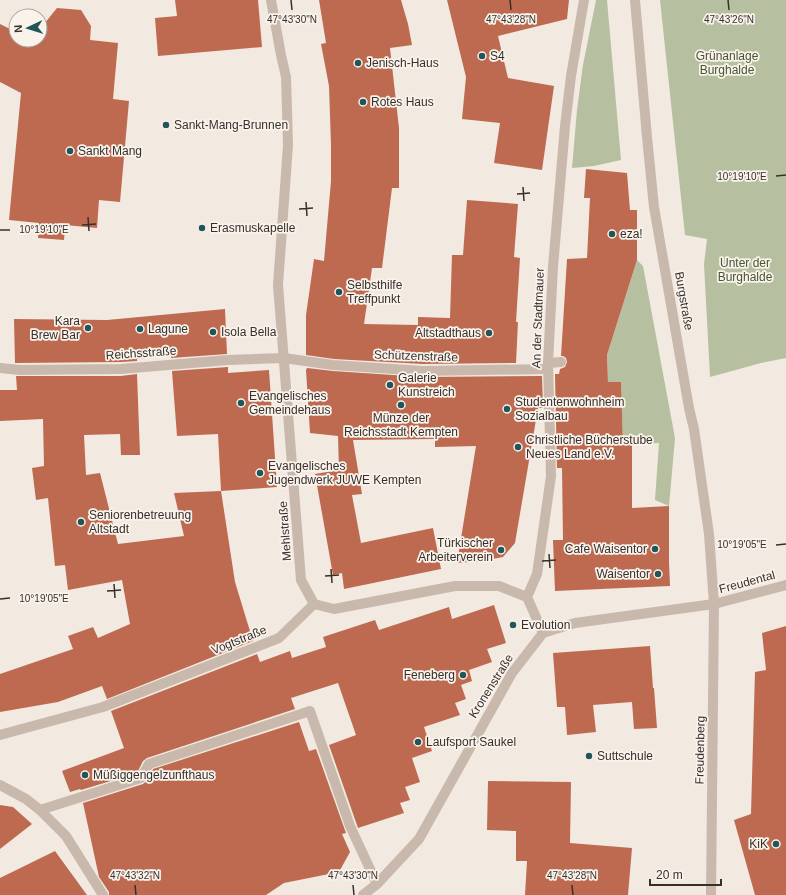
<svg xmlns="http://www.w3.org/2000/svg" width="786" height="895" viewBox="0 0 786 895" font-family="Helvetica,sans-serif">
	<style>
		.green { fill: #b6c0a1 }
		.building { fill: #be6a51 }
		.lines { fill: none; stroke-linecap: round; stroke-linejoin: round }
		.service { stroke: #c9b9ac; stroke-width: 10 }
		.minor { stroke: #c9b9ac; stroke-width: 10 }
		.tertiary { stroke: #c9b9ac; stroke-width: 10 }
		.ticks { fill: none; stroke: #382f2b; stroke-width: 1.5 }
		.poi-dot { fill: #225557; stroke: #f9f3ec; stroke-width: 1.5 }
		.labels { text-anchor: middle; dominant-baseline: central; stroke-width: 3.5; stroke-linejoin: round; paint-order: stroke }
		.poi-label { font-size: 12px; fill: #382f2b; stroke: #f9f3ec; text-anchor: start }
		.park-label { font-size: 12px; fill: #485530; stroke: #f9f3ec }
		.street-label { font-size: 12px; fill: #382f2b; stroke: #f9f3ec }
		.ticks-label { font-size: 10px; text-anchor: middle; fill: #382f2b; stroke: #f9f3ec; stroke-width: 3.5; stroke-linejoin: round; paint-order: stroke }
	</style>
	<rect width="100%" height="100%" fill="#f2e9e0"/>
	<!-- green -->
	<g class="green">
		<path d="M596 0H607L621 160 594 166 572 168 577 110 583 65Z"/>
		<path d="M660 0H786V358L761 363 710 377 704 264 707 239 685 235Z"/>
		<path d="M637 260 643 266 675 438 669 506 655 500 659 443 623 445 621 382H608L607 355Z"/>
	</g>
	<!-- building -->
	<g class="building">
		<path d="M175 0H258L262 47 158 56 155 18 177 16Z"/>
		<path d="M319 0H401L408 24 412 45 390 48 399 128V188H392L382 268H372L364 324 418 325V317L450 318 452 255H463L467 200 518 204 514 257 520 258 516 322H518L516 363 423 364 334 359 306 355V315L314 259 324 261 331 181V145L329 86 321 44 326 43Z"/>
		<path d="M447 0H569L567 19 498 36 508 78 554 86 542 170 494 163 500 123 462 119 466 77Z"/>
		<path d="M57 8 81 10 91 26 90 40 118 43 113 99 129 101 120 202 99 200 97 228 65 225 64 240 38 238 39 223 9 220 21 93 0 82V24L16 32V40H40V29Z"/>
		<path d="M586 169 627 173 630 210H637V260L607 355 608 382H621L623 445H632V508L669 506V562L670 586 555 591 553 540H563L562 468H557L555 374H559L560 369 565 367 567 362 566 358 563 356H561L567 259 587 258 590 198H584Z"/>
		<path d="M225 309 227 354 171 358V355L137 359V361L121 362 15 363 14 319 107 320Z"/>
		<path d="M228 367V373L269 370 277 487 221 491 218 434 177 436 172 371Z"/>
		<path d="M307 368 333 371 423 377 542 376 543 408H538L515 543 503 557 482 561 457 563 476 446 435 447V439L353 440 362 494 352 495 361 543 433 528 441 569 344 589 342 573 333 575 315 474 339 470 338 436 310 433 306 370Z"/>
		<path d="M137 374 140 455H121L120 434 84 435 86 475 100 473 118 544 184 536 174 493 221 491 235 582 253 641 107 699 102 686 58 702 0 712V674L73 649 68 636 93 627 98 638 130 624 122 580 68 590 65 565 55 566 48 498 36 500 32 468 44 466 43 419 0 421V390H17L16 376H121Z"/>
		<path d="M494 605 506 643 487 649 492 662 469 670 472 681 461 685 466 699 455 703 460 715 424 727 432 751 412 758 420 782 405 787 410 800 400 803 404 813 358 828 329 745 356 735 338 683 291 698 295 709 147 758 143 761 137 773 81 790 80 789 70 792 62 771 124 748 111 711 257 654 260 662 290 651 292 658 326 647 323 637 375 620 379 630 449 607 452 619Z"/>
		<path d="M786 626V895H755L734 820 751 814 755 672 766 670 762 633Z"/>
		<path d="M650 646 653 688H654L657 728 634 729 632 702 593 705 596 732 567 735 565 707H557L553 653Z"/>
		<path d="M299 722 309 751 316 749 346 833 342 834 350 852 339 872 284 883 266 895H109V892L99 877 83 803 143 784 147 781 153 769Z"/>
		<path d="M488 781 571 782 570 843 632 848 628 895H525L527 861H516V831L487 830Z"/>
		<path d="M0 805 13 807 32 824 0 849Z"/>
		<path d="M55 851 87 895H0V878Z"/>
	</g>
	<g class="lines">
		<!-- service -->
		<g class="service">
			<path d="M548 363 561 362"/>
			<path d="M40 810 141 778 149 764 310 711 350 826 377 884"/>
		</g>
		<!-- minor -->
		<g class="minor">
			<path d="M271 0 281 55 286 77 288 145 278 285 301 580 314 604"/>
			<path d="M0 368 20 370 121 369 228 360 284 358 333 365 423 371 548 369"/>
			<path d="M314 604 334 609 455 586H499L527 597"/>
			<path d="M543 633 527 597 537 574 551 476 548 363 553 267 565 126 571 76 584 0"/>
			<path d="M0 735 103 707 279 638 314 604"/>
			<path d="M0 785 26 799 40 810 66 836 103 895"/>
			<path d="M363 895 377 884 419 839 512 673 543 633 575 623 714 604 786 585"/>
		</g>
		<!-- tertiary -->
		<path class="tertiary" d="M635 0 647 137 654 207 689 408 694 429 709 534 714 604 711 895"/>
	</g>
	<!-- ticks -->
	<path class="ticks" d="M291 0 292 10M510 0 511 10M728 0 729 10M776 176 786 175M523 187 524 201M517 194 530 193M306 202 307 216M299 209 313 208M88 217 89 231M82 225 96 224M0 230H10M776 545 786 544M549 554 550 568M542 561 556 560M331 569 332 583M325 576 339 575M114 584 115 598M107 591 121 590M0 599 10 598M135 885 136 895M353 885 354 895M572 885 573 895"/>
	<!-- markers -->
	<g class="poi-dot">
		<circle cx="482" cy="56" r="4"/>
		<circle cx="358" cy="63" r="4"/>
		<circle cx="363" cy="102" r="4"/>
		<circle cx="166" cy="125" r="4"/>
		<circle cx="70" cy="151" r="4"/>
		<circle cx="202" cy="228" r="4"/>
		<circle cx="612" cy="234" r="4"/>
		<circle cx="339" cy="292" r="4"/>
		<circle cx="88" cy="328" r="4"/>
		<circle cx="140" cy="329" r="4"/>
		<circle cx="213" cy="332" r="4"/>
		<circle cx="489" cy="333" r="4"/>
		<circle cx="390" cy="385" r="4"/>
		<circle cx="241" cy="403" r="4"/>
		<circle cx="401" cy="405" r="4"/>
		<circle cx="507" cy="409" r="4"/>
		<circle cx="518" cy="447" r="4"/>
		<circle cx="260" cy="473" r="4"/>
		<circle cx="81" cy="522" r="4"/>
		<circle cx="655" cy="549" r="4"/>
		<circle cx="501" cy="550" r="4"/>
		<circle cx="658" cy="574" r="4"/>
		<circle cx="513" cy="625" r="4"/>
		<circle cx="463" cy="675" r="4"/>
		<circle cx="418" cy="742" r="4"/>
		<circle cx="589" cy="756" r="4"/>
		<circle cx="85" cy="775" r="4"/>
		<circle cx="776" cy="844" r="4"/>
	</g>
	<g class="labels">
		<!-- poi labels -->
		<g class="poi-label">
			<text x="490" y="56">S4</text>
			<text x="366" y="63">Jenisch-Haus</text>
			<text x="371" y="102">Rotes Haus</text>
			<text x="174" y="125">Sankt-Mang-Brunnen</text>
			<text x="78" y="151">Sankt Mang</text>
			<text x="210" y="228">Erasmuskapelle</text>
			<text x="620" y="234">eza!</text>
			<text x="347" y="285">Selbsthilfe<tspan x="347" dy="14">Treffpunkt</tspan></text>
			<text x="80" y="321" text-anchor="end">Kara<tspan x="80" dy="14">Brew Bar</tspan></text>
			<text x="148" y="329">Lagune</text>
			<text x="221" y="332">Isola Bella</text>
			<text x="481" y="333" text-anchor="end">Altstadthaus</text>
			<text x="398" y="378">Galerie<tspan x="398" dy="14">Kunstreich</tspan></text>
			<text x="249" y="396">Evangelisches<tspan x="249" dy="14">Gemeindehaus</tspan></text>
			<text x="515" y="402">Studentenwohnheim<tspan x="515" dy="14">Sozialbau</tspan></text>
			<text x="401" y="418" text-anchor="middle">Münze der<tspan x="401" dy="14">Reichsstadt Kempten</tspan></text>
			<text x="526" y="440">Christliche Bücherstube<tspan x="526" dy="14">Neues Land e.V.</tspan></text>
			<text x="268" y="466">Evangelisches<tspan x="268" dy="14">Jugendwerk JUWE Kempten</tspan></text>
			<text x="89" y="515">Seniorenbetreuung<tspan x="89" dy="14">Altstadt</tspan></text>
			<text x="493" y="543" text-anchor="end">Türkischer<tspan x="493" dy="14">Arbeiterverein</tspan></text>
			<text x="647" y="549" text-anchor="end">Cafe Waisentor</text>
			<text x="650" y="574" text-anchor="end">Waisentor</text>
			<text x="521" y="625">Evolution</text>
			<text x="455" y="675" text-anchor="end">Feneberg</text>
			<text x="426" y="742">Laufsport Saukel</text>
			<text x="597" y="756">Suttschule</text>
			<text x="93" y="775">Müßiggengelzunfthaus</text>
			<text x="768" y="844" text-anchor="end">KiK</text>
		</g>
		<!-- park labels -->
		<g class="park-label">
			<text x="727" y="56">Grünanlage<tspan x="727" dy="14">Burghalde</tspan></text>
			<text x="745" y="263">Unter der<tspan x="745" dy="14">Burghalde</tspan></text>
		</g>
		<!-- street labels -->
		<g class="street-label">
			<text transform="translate(684 301) rotate(80)">Burgstraße</text>
			<text transform="translate(538 318) rotate(-88)">An der Stadtmauer</text>
			<text transform="translate(141 353) rotate(-4)">Reichsstraße</text>
			<text transform="translate(416 356) rotate(2)">Schützenstraße</text>
			<text transform="translate(285 531) rotate(-94)">Mehlstraße</text>
			<text transform="translate(747 582) rotate(-15)">Freudental</text>
			<text transform="translate(239 640) rotate(-22)">Vogtstraße</text>
			<text transform="translate(491 686) rotate(-58)">Kronenstraße</text>
			<text transform="translate(700 750) rotate(-89)">Freudenberg</text>
		</g>
	</g>
	<g class="ticks-label">
		<text x="292" y="23">47°43'30"N</text>
		<text x="511" y="23">47°43'28"N</text>
		<text x="729" y="23">47°43'26"N</text>
		<text x="742" y="180">10°19'10"E</text>
		<text x="44" y="233">10°19'10"E</text>
		<text x="742" y="548">10°19'05"E</text>
		<text x="44" y="602">10°19'05"E</text>
		<text x="135" y="879">47°43'32"N</text>
		<text x="353" y="879">47°43'30"N</text>
		<text x="572" y="879">47°43'28"N</text>
	</g>
	<!-- north arrow -->
	<g transform="translate(28 28) rotate(266)"><circle r="19" fill="#f9f3ec" stroke="#aca59f"/>
	<path d="M0-3L7 15L0 10L-7 15Z" fill="#225557"/>
	<text y="-6" font-size="11" font-weight="bold" text-anchor="middle" fill="#382f2b">N</text>
	</g>
	<!-- scale -->
	<path d="M650 879v6h71v-6" fill="none" stroke="#382f2b" stroke-width="2"/>
	<text x="656" y="879" font-size="12" fill="#382f2b" stroke="#f9f3ec" stroke-width="3" paint-order="stroke">20 m</text>
</svg>
